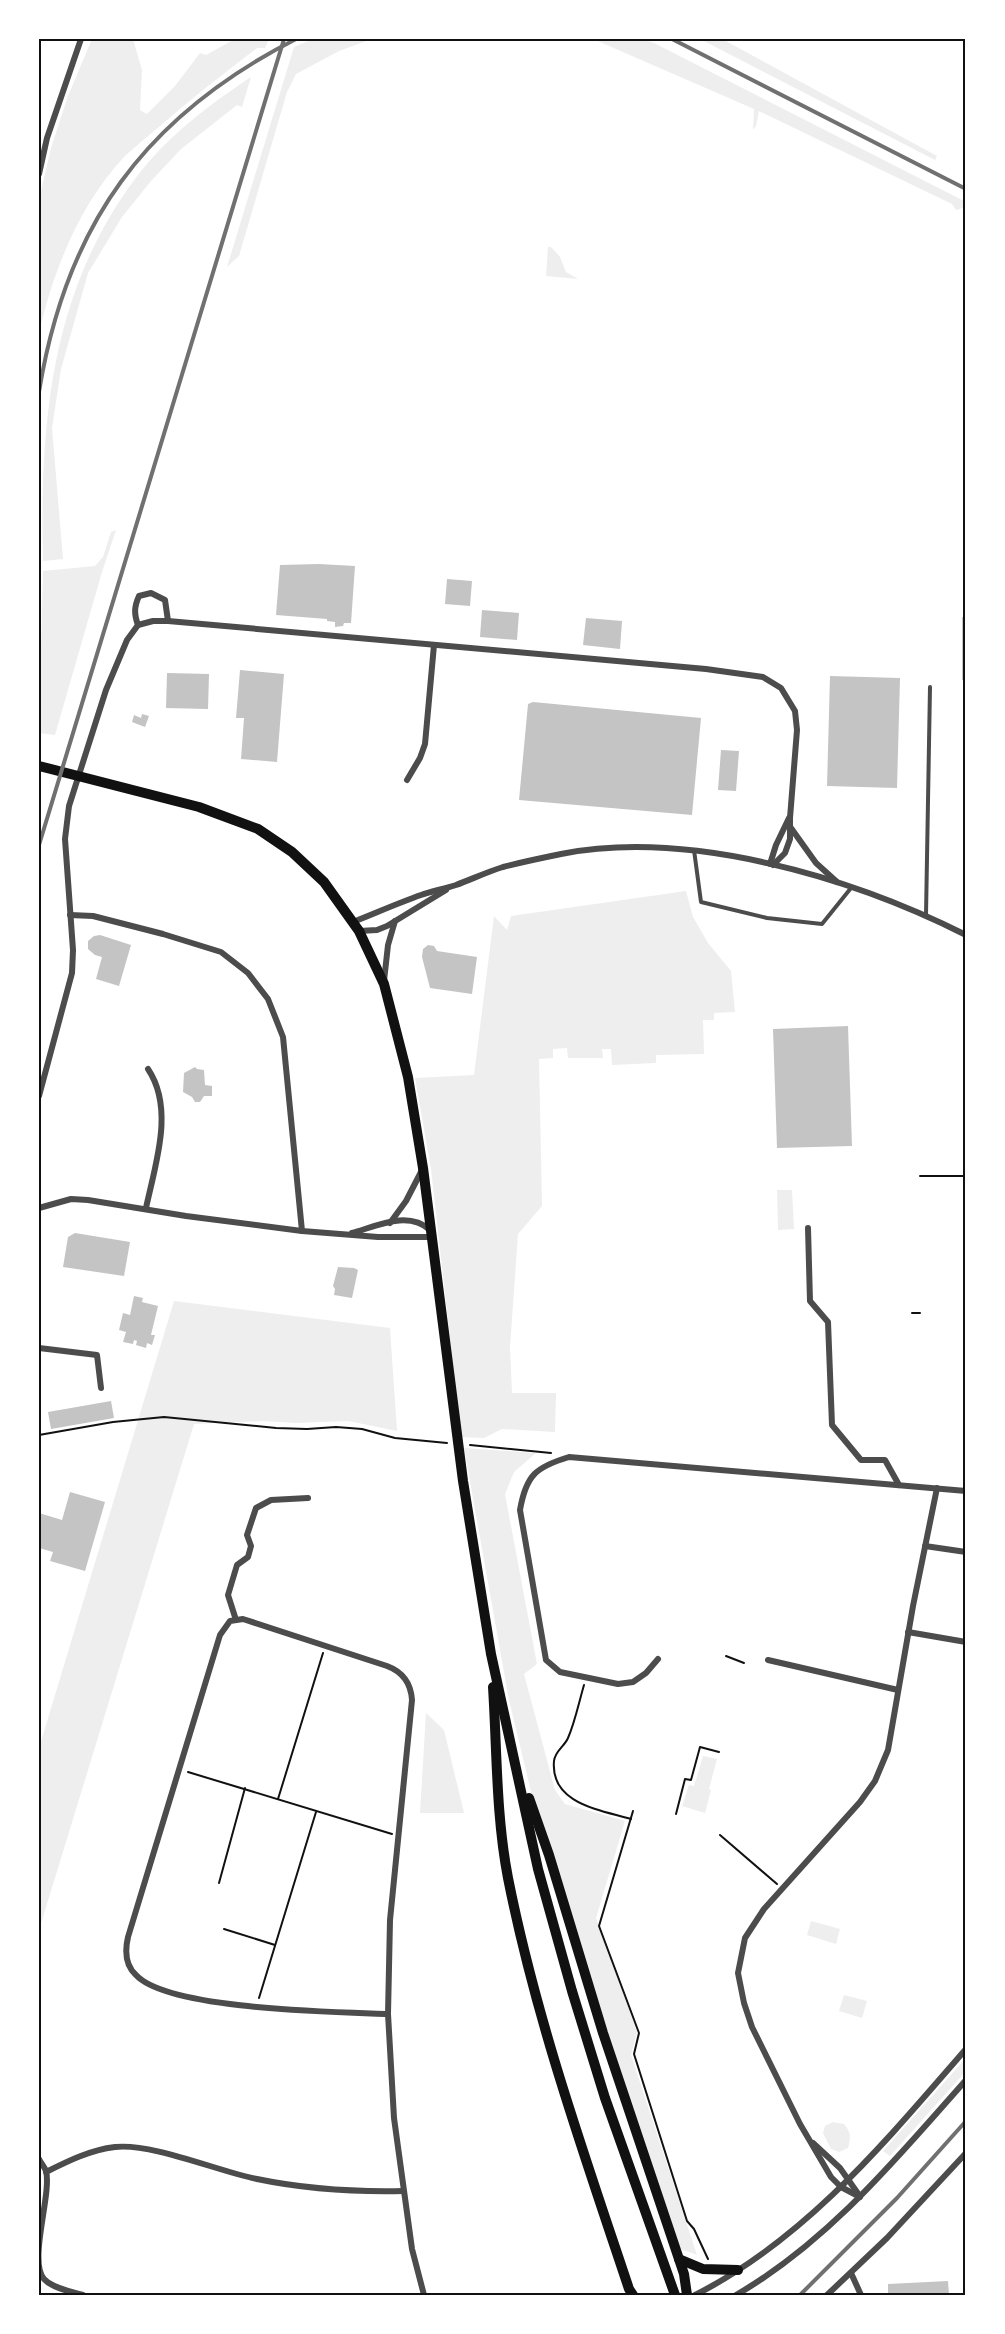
<svg xmlns="http://www.w3.org/2000/svg" width="1005" height="2334" viewBox="0 0 1005 2334" font-family="Helvetica,sans-serif">
	<style>
		.green { fill: #eee }
		.building { fill: #c4c4c4 }
		.lines { fill: none; stroke-linecap: round; stroke-linejoin: round }
		.path { stroke: #111; stroke-width: 2 }
		.service { stroke: #4c4c4c; stroke-width: 4 }
		.minor { stroke: #4c4c4c; stroke-width: 6 }
		.primary { stroke: #111; stroke-width: 10 }
		.rail { stroke: #707070; stroke-width: 4 }
		.neatline { fill: none; stroke: #111; stroke-width: 2 }
	</style>
	<rect width="100%" height="100%" fill="#fff"/>
	<!-- green -->
	<g class="green">
		<path d="M92 39H133L142 70 140 110 147 114 175 86 200 53 206 55 235 39H269L265 48H257C223 74 191 99 160 126 148 136 136 146 125 156 80 203 53 271 39 333V200L51 148 68 96Z"/>
		<path d="M313 39H372L339 51 296 74 287 92 239 256 227 267 294 47Z"/>
		<path d="M593 39H642L654 43 966 202V207L956 210 952 204 759 111 756 126 753 130 754 109Z"/>
		<path d="M700 39H722L937 156 935 160Z"/>
		<path d="M251 77 242 107 237 105 181 149 151 181 122 217 88 273 61 369 52 428 63 559 43 561C40 424 50 293 135 179 166 137 209 105 251 77Z"/>
		<path d="M548 247H551L560 257 566 272 578 279 546 276Z"/>
		<path d="M116 530 102 572 55 735 39 733 43 571 95 566 103 557 111 532Z"/>
		<path d="M686 891 693 917 708 943 731 971 735 1012 714 1013V1020H703L704 1054 656 1055V1063L612 1065 611 1049H602L603 1058H568L567 1048 553 1049V1058L539 1059 542 1206 518 1234 510 1347 512 1393H556L555 1432 502 1429 484 1438 461 1437 431 1169 415 1078 474 1075 494 916 507 930 511 916Z"/>
		<path d="M777 1190H792L794 1229 778 1230Z"/>
		<path d="M174 1301 390 1328 397 1431 348 1421 297 1423 263 1421 194 1424 39 1930V1748Z"/>
		<path d="M464 1448 536 1453 514 1472 505 1494 537 1664 524 1674 555 1790 565 1804 625 1821 596 1918 637 2032 631 2055 697 2255 678 2248 534 1804 509 1700Z"/>
		<path d="M426 1713 444 1730 464 1813H420Z"/>
		<path d="M703 1756 717 1759 709 1789 711 1790 705 1813 682 1806 689 1785 694 1786Z"/>
		<path d="M811 1921 840 1929 836 1944 807 1935Z"/>
		<path d="M844 1995 867 2001 862 2018 839 2011Z"/>
		<path d="M966 2058V2071L890 2156 883 2151Z"/>
		<path d="M833 2122 844 2124C851 2132 851 2138 848 2148L839 2152 831 2149 823 2133 825 2126Z"/>
	</g>
	<!-- building -->
	<g class="building">
		<path d="M319 564 355 566 351 623H344L343 626 335 627V622L327 621V619L276 615 280 565Z"/>
		<path d="M447 579 472 581 470 606 445 604Z"/>
		<path d="M482 610 519 613 517 640 480 637Z"/>
		<rect x="962" y="617" width="4" height="63"/>
		<path d="M586 618 622 621 620 649 583 645Z"/>
		<path d="M240 670 284 674 277 762 241 759 244 718H236Z"/>
		<path d="M167 673 209 674 208 709 166 708Z"/>
		<path d="M830 676 900 678 897 788 827 786Z"/>
		<path d="M533 702 701 718 692 815 519 800 528 704Z"/>
		<path d="M142 714 149 716 145 727 132 722 134 715 141 718Z"/>
		<path d="M721 750 739 751 736 791 718 790Z"/>
		<path d="M100 935 131 945 119 986 96 979 102 957 95 955 88 949V941L94 936Z"/>
		<path d="M428 945 434 946 437 951 477 957 472 994 430 988 422 957 423 949Z"/>
		<path d="M848 1026 852 1146 777 1148 773 1029Z"/>
		<path d="M195 1067 197 1069 204 1070 205 1085 212 1086V1096H204L200 1102H195L192 1097 183 1092 184 1073Z"/>
		<path d="M75 1233 130 1242 124 1276 63 1267 68 1237Z"/>
		<path d="M338 1267 354 1268 358 1270 352 1298 334 1295 335 1289 333 1286Z"/>
		<path d="M134 1296 143 1298 142 1302 158 1306 151 1335H155L152 1345 147 1343 146 1348 136 1345 137 1341 134 1340 133 1344 123 1342 126 1332 119 1330 123 1313 130 1315Z"/>
		<path d="M111 1401 114 1418 51 1429 48 1412Z"/>
		<path d="M70 1492 105 1502 85 1571 50 1561 53 1552 39 1548V1513L62 1520Z"/>
		<path d="M948 2281 949 2295H888V2284Z"/>
	</g>
	<g class="lines">
		<!-- path -->
		<g class="path">
			<path d="M920 1176H966"/>
			<path d="M912 1313H920"/>
			<path d="M39 1435 113 1422 164 1417 276 1428 307 1429 336 1427 362 1429 395 1438 447 1443"/>
			<path d="M470 1445 551 1453"/>
			<path d="M726 1656 744 1663"/>
			<path d="M584 1685C579 1702 575 1722 568 1738 564 1747 555 1751 554 1761 550 1804 601 1810 631 1819"/>
			<path d="M188 1772 392 1834"/>
			<path d="M278 1799 323 1653"/>
			<path d="M633 1811 599 1926 639 2033 634 2054 687 2221 694 2229 708 2259"/>
			<path d="M676 1814 685 1779 691 1780 700 1747 719 1752"/>
			<path d="M720 1835 777 1884"/>
			<path d="M219 1883 245 1788"/>
			<path d="M224 1929 275 1945"/>
			<path d="M259 1998 316 1812"/>
		</g>
		<!-- service -->
		<g class="service">
			<path d="M694 850 701 902 767 918 822 924 851 888"/>
			<path d="M926 915 930 687"/>
		</g>
		<!-- minor -->
		<g class="minor">
			<path d="M39 174 47 138 81 39"/>
			<path d="M138 625C134 614 134 607 139 596L151 593 165 600 168 621"/>
			<path d="M407 780 420 758 425 744 434 645"/>
			<path d="M791 828 816 863 837 882"/>
			<path d="M770 864 776 845 789 818"/>
			<path d="M70 915 93 916 163 934 221 952 248 973 268 999 283 1037 302 1231"/>
			<path d="M353 922C376 913 398 903 421 895 432 891 444 889 456 885 472 879 487 872 503 867 522 862 542 858 561 854 689 829 851 877 966 935"/>
			<path d="M359 931 377 930 387 926 446 890"/>
			<path d="M384 981 388 945 395 921"/>
			<path d="M39 1096 72 973 73 950 65 839 69 806 106 690 127 640 138 625 153 621H168L706 669 763 677 781 688 795 711 797 730 790 818V839L785 853 773 865"/>
			<path d="M39 1208 71 1199 88 1200 186 1216 302 1231 378 1237H431"/>
			<path d="M146 1208C155 1165 175 1109 148 1069"/>
			<path d="M390 1223 406 1201 421 1172"/>
			<path d="M808 1228 810 1301 828 1322 832 1425 861 1460H885L899 1485"/>
			<path d="M352 1233C377 1226 408 1210 430 1230"/>
			<path d="M39 1348 97 1355 101 1388"/>
			<path d="M925 1546 966 1552"/>
			<path d="M236 1620 228 1595 237 1565 248 1557 251 1546 247 1535 256 1508 271 1500 308 1498"/>
			<path d="M908 1632 966 1642"/>
			<path d="M658 1659 646 1673 633 1682 618 1684 560 1672 546 1660 520 1510C526 1475 536 1467 569 1457L966 1491"/>
			<path d="M768 1660 898 1690"/>
			<path d="M388 2014C338 2012 168 2010 136 1975 125 1965 125 1950 128 1937L220 1635 230 1621 243 1619 387 1666C403 1672 411 1684 412 1700L390 1920 388 2014 394 2118 412 2249 424 2295"/>
			<path d="M813 2143 840 2168 859 2195"/>
			<path d="M39 2159C41 2163 45 2168 46 2171 52 2194 28 2261 44 2279 52 2288 72 2292 83 2295"/>
			<path d="M46 2172C68 2161 90 2150 115 2147 153 2143 217 2171 257 2179 305 2189 355 2192 403 2191"/>
			<path d="M860 2197 841 2187 831 2177 800 2124 752 2027 744 2003 738 1973 745 1938 764 1909 860 1802 875 1781 888 1750 913 1606 937 1488"/>
			<path d="M851 2273 861 2295"/>
			<path d="M695 2295C806 2239 886 2141 966 2049"/>
			<path d="M736 2295C828 2242 897 2158 966 2080"/>
			<path d="M827 2295 887 2238 966 2153"/>
		</g>
		<!-- primary -->
		<g class="primary">
			<path d="M39 766 199 807 258 829 292 852 324 882 359 931 384 984 408 1077 423 1168 463 1481 491 1654 538 1869 572 1991 605 2098 675 2295"/>
			<path d="M493 1687C497 1750 496 1816 508 1878 536 2019 584 2154 629 2289L633 2295"/>
			<path d="M529 1798 549 1855 603 2033 684 2274 687 2295"/>
			<path d="M679 2259 703 2269 738 2270"/>
		</g>
		<!-- rail -->
		<g class="rail">
			<path d="M672 39 966 189"/>
			<path d="M39 392C66 225 145 116 296 39"/>
			<path d="M39 845 284 39"/>
			<path d="M800 2295 897 2198 966 2121"/>
		</g>
	</g>
	<!-- border -->
	<rect width="1005" height="2334" fill="none" stroke="#ffffff" stroke-width="81"/>
	<rect x="40" y="40" width="924" height="2254" class="neatline"/>
</svg>
